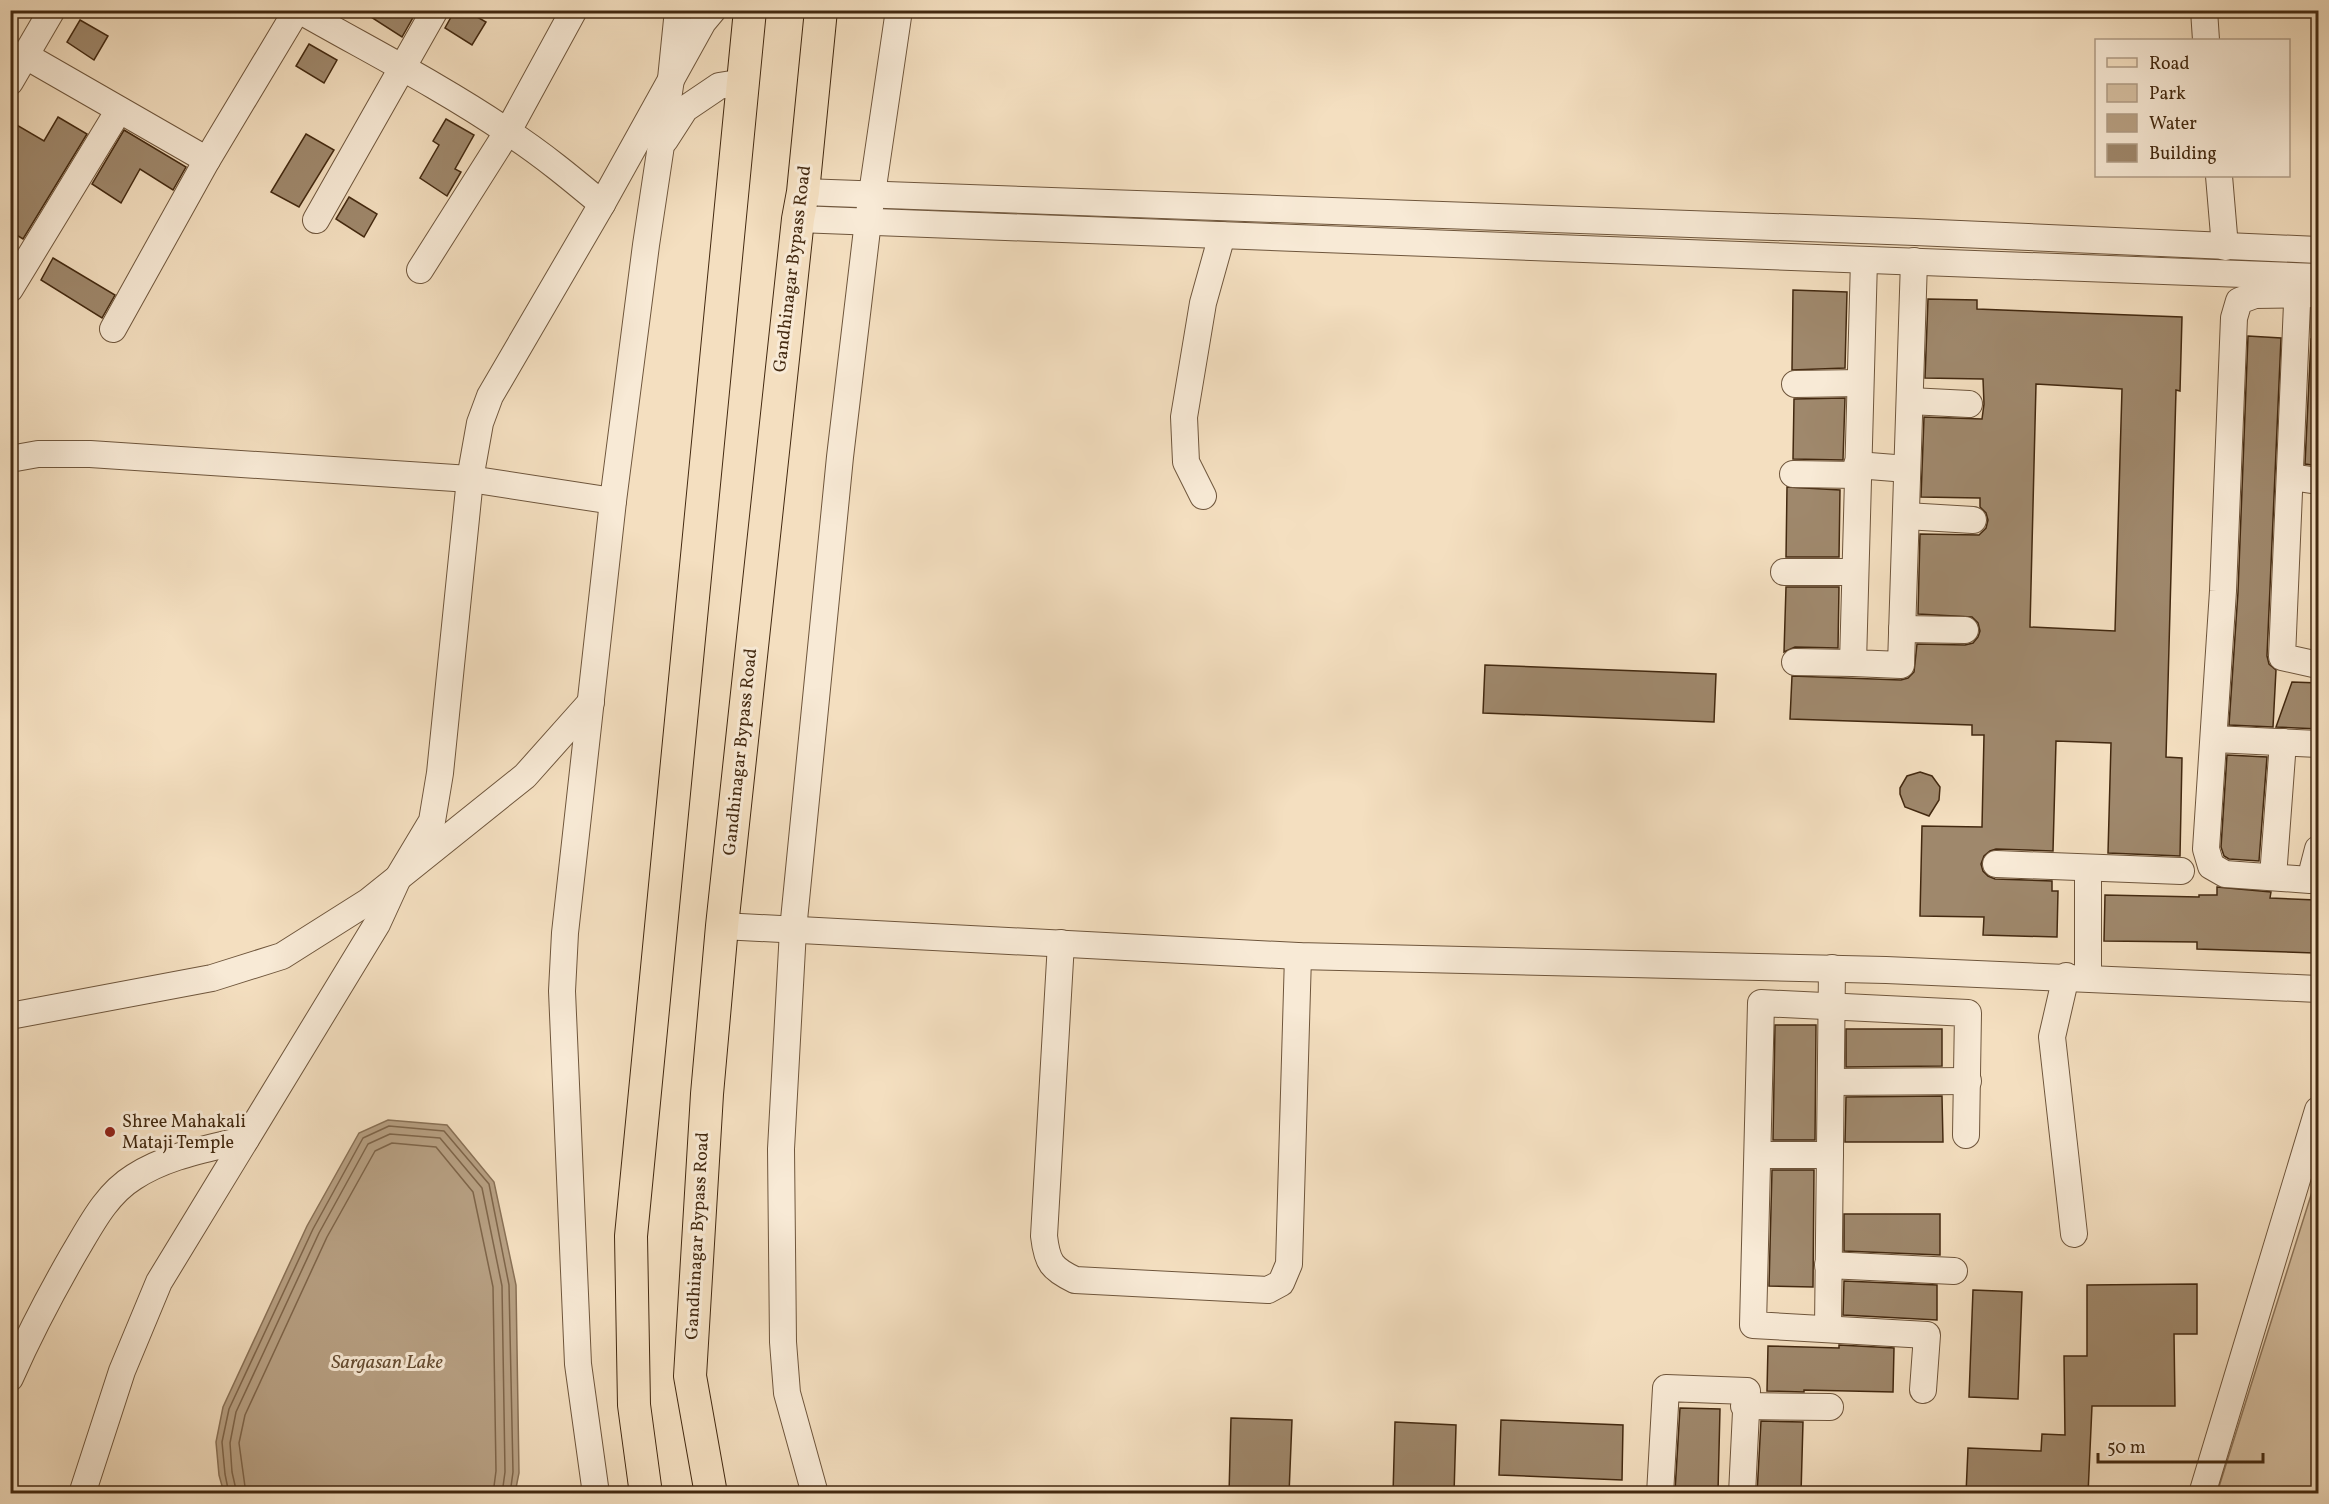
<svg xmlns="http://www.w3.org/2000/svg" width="2329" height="1504" viewBox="0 0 2329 1504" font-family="Vollkorn,serif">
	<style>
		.green { fill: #d6c0a2; stroke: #8c7459; stroke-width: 1.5 }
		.water { fill: #b8a184; stroke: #897156; stroke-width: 1.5 }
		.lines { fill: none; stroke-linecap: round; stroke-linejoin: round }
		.shore { stroke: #7e654a; stroke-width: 1.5 }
		.building { fill: #9f886c; stroke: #432910; stroke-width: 1.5; fill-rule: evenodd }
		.minor-casing { stroke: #6f563c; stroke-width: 28 }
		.major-casing { stroke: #432910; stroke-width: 34 }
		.minor { stroke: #f8ead6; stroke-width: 26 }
		.major { stroke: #f4dfc0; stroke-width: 32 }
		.poi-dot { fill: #8f2418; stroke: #f8ead6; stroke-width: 2 }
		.labels { text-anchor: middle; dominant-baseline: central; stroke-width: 6; stroke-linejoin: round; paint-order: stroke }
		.street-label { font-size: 18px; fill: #432910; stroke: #f8ead6 }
		.poi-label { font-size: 18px; fill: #432910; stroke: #f8ead6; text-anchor: start }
		.water-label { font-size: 20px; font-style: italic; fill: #664d33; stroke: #f8ead6 }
	</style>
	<rect width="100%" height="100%" fill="#f4dfc0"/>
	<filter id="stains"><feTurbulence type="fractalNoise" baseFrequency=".00333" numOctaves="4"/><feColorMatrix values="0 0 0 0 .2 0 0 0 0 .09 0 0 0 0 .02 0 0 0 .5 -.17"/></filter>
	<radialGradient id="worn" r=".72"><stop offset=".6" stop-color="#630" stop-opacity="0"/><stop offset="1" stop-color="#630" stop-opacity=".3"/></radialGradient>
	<!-- green -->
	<path class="green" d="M2318 1173V1493H2217Z"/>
	<!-- water -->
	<path class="water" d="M388 1120 447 1125 494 1182 516 1285 519 1473 515 1493H224L219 1475 216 1442 223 1407 307 1226 359 1133Z"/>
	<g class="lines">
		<!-- shore -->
		<g class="shore">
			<path d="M229 1494 225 1474 222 1442 229 1409 313 1229 363 1138 389 1126 444 1131 489 1184 509 1285 513 1472 510 1494"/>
			<path d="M237 1494 232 1472 230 1443 236 1412 319 1233 368 1144 390 1134 440 1138 482 1188 502 1286 505 1472 502 1494"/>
			<path d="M246 1494 239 1443 245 1415 327 1237 375 1151 392 1143 436 1147 473 1192 493 1287 496 1471 493 1494"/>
		</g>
	</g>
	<!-- building -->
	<g class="building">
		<path d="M360 10H409L415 14 402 37Z"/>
		<path d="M455 10H465L486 22 472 45 445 28Z"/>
		<path d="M80 20 108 36 94 60 67 42Z"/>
		<path d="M309 44 337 60 324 83 296 66Z"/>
		<path d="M58 117 87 134 23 239 10 231V121L44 141Z"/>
		<path d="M446 119 474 135 455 169 461 172 447 196 420 178 439 145 433 141Z"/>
		<path d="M124 130 186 167 173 190 140 169 121 203 92 184Z"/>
		<path d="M306 134 334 150 299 207 271 192Z"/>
		<path d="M349 197 377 214 364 237 336 219Z"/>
		<path d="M53 258 115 295 102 318 41 280Z"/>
		<path d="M1793 290 1847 292 1845 368 1792 370Z"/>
		<path d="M1928 299 1977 300V309L2182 317 2180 391 2176 390 2166 757 2182 758 2180 856 2108 853 2111 743 2056 741 2053 851 1996 849 1990 851 1984 856 1981 864 1983 871 1988 876 1995 879 2052 881V891H2058L2057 937 1983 935 1984 917 1920 916 1922 826 1982 827 1984 735H1972V725L1790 719 1792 676 1901 680 1908 678 1914 672 1917 644 1965 645 1973 643 1978 637 1980 631 1978 623 1972 617 1918 614 1920 534 1979 535 1986 528 1988 520 1986 513 1980 507V498L1921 497 1924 417 1982 419 1984 404 1983 379 1925 378ZM2036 384 2122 389 2115 631 2030 627Z"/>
		<path d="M2248 336 2281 338 2267 656 2269 664 2276 670 2273 727 2229 725 2238 592Z"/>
		<path d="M2311 339H2319V466L2305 464Z"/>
		<path d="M1845 398 1843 460 1793 459 1794 399Z"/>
		<path d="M1787 487 1840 490 1839 557H1786Z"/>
		<path d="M1786 587H1839L1838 648 1795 647 1784 652Z"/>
		<path d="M1485 665 1716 674 1714 722 1483 713Z"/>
		<path d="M2292 682 2319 683V729L2276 727Z"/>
		<path d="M2227 755 2267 757 2259 861 2229 859 2224 856 2221 847Z"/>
		<path d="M1920 772 1932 776 1940 787 1939 800 1929 816 1905 807 1900 794V788L1907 776Z"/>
		<path d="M2217 887 2271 892 2270 898 2316 900 2314 953 2197 949V942L2104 941 2105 895 2199 897V895H2217Z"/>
		<path d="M1775 1025H1816L1815 1140H1773Z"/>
		<path d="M1846 1029H1942V1066L1846 1067Z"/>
		<path d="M1942 1096 1943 1142H1845L1846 1097Z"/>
		<path d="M1772 1170H1814L1813 1287 1769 1286Z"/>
		<path d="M1844 1214H1940V1255L1844 1251Z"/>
		<path d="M1844 1281 1937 1285V1320L1843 1315Z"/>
		<path d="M2197 1284V1334H2174L2175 1406H2092L2088 1494H1966L1968 1448 2041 1451 2042 1434 2065 1435 2064 1356H2087V1285Z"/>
		<path d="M1973 1290 2022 1292 2018 1399 1969 1397Z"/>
		<path d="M1839 1345 1894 1348 1893 1392 1804 1390V1392L1767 1391 1768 1346 1839 1348Z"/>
		<path d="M1680 1408 1720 1409 1718 1492 1675 1491Z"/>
		<path d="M1231 1418 1292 1420 1289 1494H1229Z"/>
		<path d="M1501 1420 1623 1425 1622 1480 1499 1475Z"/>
		<path d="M1761 1421 1803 1422 1801 1494H1757Z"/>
		<path d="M1395 1422 1456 1425 1454 1494H1393Z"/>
	</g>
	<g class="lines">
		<!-- minor casing -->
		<g class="minor-casing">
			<g id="minor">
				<path d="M299 10C369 50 442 87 508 132 542 154 572 179 602 204"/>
				<path d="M2204 10 2206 40"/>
				<path d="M26 56 207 160"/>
				<path d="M10 82 52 10"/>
				<path d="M665 140 685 109 719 86 744 82"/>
				<path d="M2219 176 2225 247"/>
				<path d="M803 192 1915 232 2318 250"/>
				<path d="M798 219 2318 277"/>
				<path d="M316 220 435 10"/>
				<path d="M1864 260 1853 663 1901 665 1914 261"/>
				<path d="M420 270 508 131 574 10"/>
				<path d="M2298 280 2282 657 2318 665"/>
				<path d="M10 289 119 110"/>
				<path d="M2318 294 2255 295 2239 301 2234 318 2223 591 2206 849 2211 866 2225 874 2310 880 2318 849"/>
				<path d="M113 329 207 160 297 10"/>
				<path d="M1795 384 1860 383"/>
				<path d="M1910 401 1969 404"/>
				<path d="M10 459 38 454H90L470 479 613 501"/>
				<path d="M1857 465 1907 469"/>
				<path d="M1793 474 1857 475"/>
				<path d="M2291 477 2318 481"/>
				<path d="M1203 496 1186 462 1184 417 1203 303 1222 235"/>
				<path d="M1906 516 1973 520"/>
				<path d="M1784 572H1855"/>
				<path d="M1902 629 1965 630"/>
				<path d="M1795 662 1853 663"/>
				<path d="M2214 739 2318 744"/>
				<path d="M1996 864 2181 871"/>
				<path d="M2088 868V977"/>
				<path d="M2273 877 2283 742"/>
				<path d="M722 926 1298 956 1886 970 2318 989"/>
				<path d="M1061 943 1044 1236C1047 1263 1052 1269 1075 1280L1268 1290 1281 1283 1289 1264 1298 956"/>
				<path d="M2066 976 2052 1037 2074 1234"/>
				<path d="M10 1016 212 978 282 956 369 901 525 776 591 702"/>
				<path d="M1831 1082 1968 1081"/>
				<path d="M1758 1155H1830"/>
				<path d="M1828 1265 1954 1271"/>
				<path d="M1828 1328 1832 968"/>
				<path d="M10 1378C29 1335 50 1295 73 1255 90 1227 105 1195 134 1177 168 1155 208 1149 246 1139"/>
				<path d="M1923 1390 1927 1335 1753 1325 1761 1003 1968 1013 1966 1135"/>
				<path d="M1744 1406 1830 1407"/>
				<path d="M82 1494 122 1371 159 1282 377 924 399 876 432 821 440 773 470 479 480 423 490 396 602 204 703 22 713 10"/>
				<path d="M596 1494 578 1364 562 991 565 933 613 501 646 245 671 79 678 10"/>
				<path d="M815 1494 787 1393 783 1342 781 1149 793 930 840 457 868 221 899 10"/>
				<path d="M1660 1494 1666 1388 1747 1391 1742 1494"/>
				<path d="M2202 1494 2318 1110"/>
			</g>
		</g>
		<!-- major casing -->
		<g class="major-casing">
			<g id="major">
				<path d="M646 1494 634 1405 631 1236 750 10"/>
				<path d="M711 1494 690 1376 707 1094 722 926 798 219 803 192 821 10"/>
			</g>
		</g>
		<!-- minor -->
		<use href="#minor" class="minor"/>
		<!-- major -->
		<use href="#major" class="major"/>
	</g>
	<!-- markers -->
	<circle class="poi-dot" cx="110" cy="1132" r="6"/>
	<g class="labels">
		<!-- street labels -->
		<g class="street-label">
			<text transform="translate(793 269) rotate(-83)">Gandhinagar Bypass Road</text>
			<text transform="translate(741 752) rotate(-84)">Gandhinagar Bypass Road</text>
			<text transform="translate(698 1236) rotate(-87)">Gandhinagar Bypass Road</text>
		</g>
		<!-- poi labels -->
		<g class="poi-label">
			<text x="122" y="1122">Shree Mahakali<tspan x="122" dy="21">Mataji Temple</tspan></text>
		</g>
		<!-- water labels -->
		<g class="water-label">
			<text x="387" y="1363">Sargasan Lake</text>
		</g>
	</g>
	<!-- margin -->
	<rect width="2329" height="1504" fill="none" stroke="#f4dfc0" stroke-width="36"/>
	<rect x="12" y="12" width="2305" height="1480" fill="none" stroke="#432910" stroke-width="3"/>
	<rect x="18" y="18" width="2293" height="1468" fill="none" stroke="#432910" stroke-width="1.5"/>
	<!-- legend -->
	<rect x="2095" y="39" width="195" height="138" fill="#f8ead6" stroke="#b09d87" stroke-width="1.5"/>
	<rect x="2107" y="58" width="30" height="9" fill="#f4dfc0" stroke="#b09d87" stroke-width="1.5"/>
	<text x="2149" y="69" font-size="18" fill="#432910">Road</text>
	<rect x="2107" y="84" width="30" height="18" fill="#d6c0a2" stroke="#b09d87" stroke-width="1.5"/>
	<text x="2149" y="99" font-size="18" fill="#432910">Park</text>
	<rect x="2107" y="114" width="30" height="18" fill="#b8a184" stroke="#b09d87" stroke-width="1.5"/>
	<text x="2149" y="129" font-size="18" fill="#432910">Water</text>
	<rect x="2107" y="144" width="30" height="18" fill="#9f886c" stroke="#b09d87" stroke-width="1.5"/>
	<text x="2149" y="159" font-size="18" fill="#432910">Building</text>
	<!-- scale -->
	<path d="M2098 1453v9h165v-9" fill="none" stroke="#432910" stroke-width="3"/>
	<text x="2107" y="1453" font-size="18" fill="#432910" stroke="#f8ead6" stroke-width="4.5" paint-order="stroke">50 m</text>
	<rect width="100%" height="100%" filter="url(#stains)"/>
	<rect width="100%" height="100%" fill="url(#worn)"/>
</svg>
